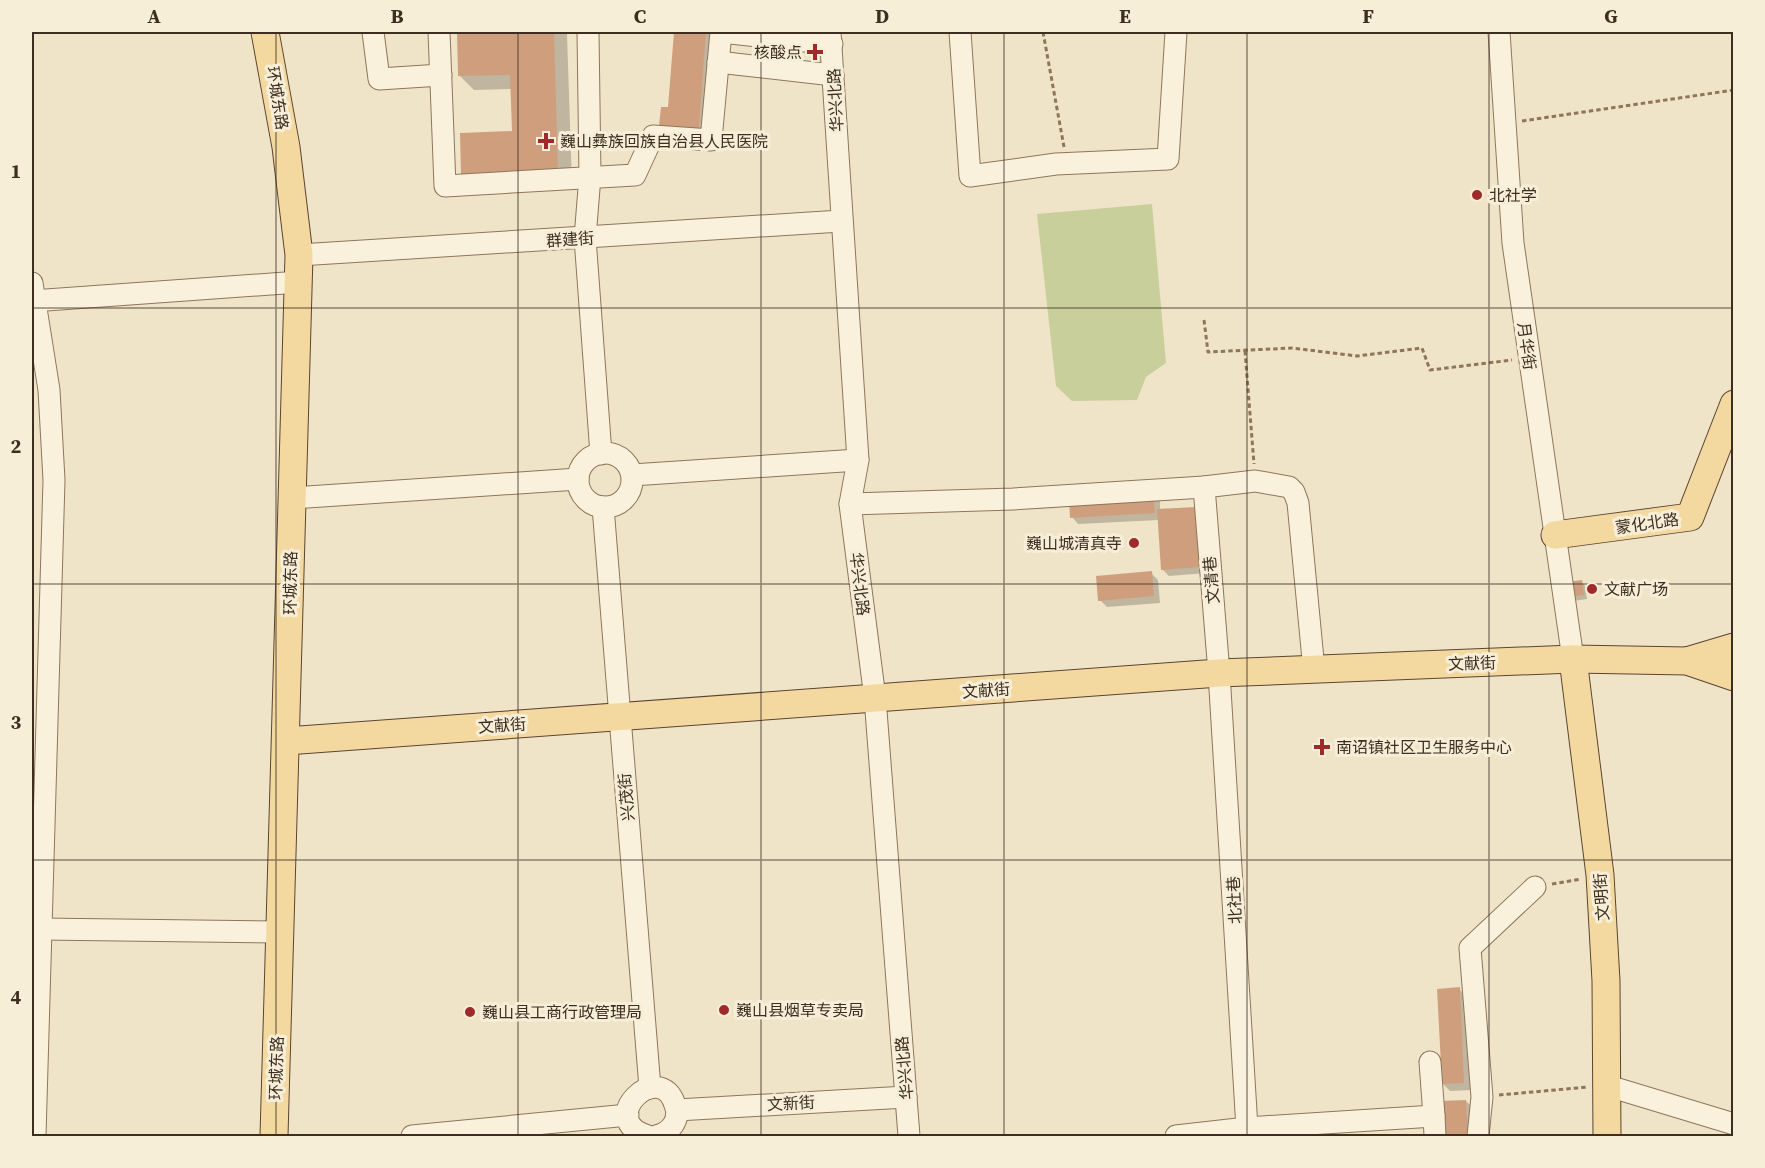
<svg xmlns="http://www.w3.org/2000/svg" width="1765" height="1168" viewBox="0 0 1765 1168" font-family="'Source Serif 4','Noto Sans SC',serif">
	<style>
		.green { fill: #c9cf9b }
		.shadow { fill: #0003 }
		.building { fill: #cf9f7d }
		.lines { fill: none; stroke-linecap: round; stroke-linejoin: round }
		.minor-casing { stroke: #8d765c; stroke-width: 23 }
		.major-casing { stroke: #5b4430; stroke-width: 29 }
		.path { stroke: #8d765c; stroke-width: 3; stroke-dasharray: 4.5 3; stroke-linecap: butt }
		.minor { stroke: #faf1dc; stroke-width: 21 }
		.major { stroke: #f3d9a0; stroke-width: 27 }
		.grid { fill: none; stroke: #3d2e20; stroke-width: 1.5; stroke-opacity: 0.55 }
		.poi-dot { fill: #9e2a2b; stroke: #f7eed8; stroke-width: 2 }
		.labels { text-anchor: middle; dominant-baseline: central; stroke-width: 6; stroke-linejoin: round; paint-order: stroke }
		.poi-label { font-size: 16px; fill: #3d2e20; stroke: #f7eed8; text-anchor: start }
		.street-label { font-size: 16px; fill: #3d2e20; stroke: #f7eed8 }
		.neatline { fill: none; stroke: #3d2e20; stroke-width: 2 }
		.grid-label { font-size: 20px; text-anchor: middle; font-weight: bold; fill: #3d2e20 }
	</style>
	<rect width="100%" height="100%" fill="#f0e4c8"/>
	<!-- green -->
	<path class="green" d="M1152 204 1166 363 1146 377 1137 400 1072 401 1056 386 1037 214Z"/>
	<!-- shadow -->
	<g class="shadow">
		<path d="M458 32H565L567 34 572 185 513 133 512 89 474 90 460 76Z"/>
		<path d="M675 32H721L713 142 675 139 661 125 670 109Z"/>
		<path d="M1153 495 1160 501V510L1206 573 1169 576 1162 569 1159 520 1078 524 1072 517Z"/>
		<path d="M1151 573 1158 580 1160 603 1107 607 1100 600Z"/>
		<path d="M1581 581 1585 586 1587 599 1560 603Z"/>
		<path d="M1459 989 1466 996 1471 1090 1450 1091 1443 1084Z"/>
		<path d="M1466 1101 1473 1108 1474 1136H1442Z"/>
	</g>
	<!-- building -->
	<g class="building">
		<path d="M457 32H554L558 172 461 175 460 133 512 131 510 75 458 76Z"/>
		<path d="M674 32H706L699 128 659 126 661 107H668Z"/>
		<path d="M1153 493 1155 513 1070 518 1069 498Z"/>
		<path d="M1196 507 1200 567 1161 570 1157 509Z"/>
		<path d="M1152 571 1154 596 1098 601 1096 576Z"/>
		<path d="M1582 580 1584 595 1554 599 1552 584Z"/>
		<path d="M1460 987 1464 1083 1442 1084 1437 989Z"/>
		<path d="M1466 1100 1468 1136H1441L1439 1101Z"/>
	</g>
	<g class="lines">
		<!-- minor casing -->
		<g class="minor-casing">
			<g id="minor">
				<path d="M373 32 379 79 441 75"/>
				<path d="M439 32 445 186 635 175 653 136 711 140 721 32"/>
				<path d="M588 32 590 176 585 238 601 454"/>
				<path d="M721 32 832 44"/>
				<path d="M830 32 858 460 850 504 875 698 909 1136"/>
				<path d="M960 32 970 176 1056 164 1168 159 1176 32"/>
				<path d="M1499 32 1513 243 1573 659"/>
				<path d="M718 62 833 75"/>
				<path d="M299 255 841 221"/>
				<path d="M32 283 49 390 54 480 35 1136"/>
				<path d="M32 301 299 282"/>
				<circle cx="605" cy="480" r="27"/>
				<path d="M632 475 858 460"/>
				<path d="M1204 487 1219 673 1247 1128"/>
				<path d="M292 498 578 479"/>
				<path d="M850 504 1013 499 1204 487 1255 481 1289 487 1294 492 1298 503 1314 670"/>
				<path d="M603 507 650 1088"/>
				<path d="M41 929 280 932"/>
				<path d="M1430 1062 1434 1116"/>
				<path d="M1605 1085 1734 1124"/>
				<path d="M677 1110 906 1097"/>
				<path d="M412 1136 628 1115"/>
				<path d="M648 1136C594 1120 660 1057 675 1105 681 1120 670 1133 656 1136"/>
				<path d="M1176 1136 1247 1128 1434 1116 1435 1136"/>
				<path d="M1478 1136 1482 1097 1470 948 1535 887"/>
			</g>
		</g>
		<!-- major casing -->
		<g class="major-casing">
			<g id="major">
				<path d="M265 32 286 147 299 255 274 1136"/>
				<path d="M1555 535 1690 517 1734 404"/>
				<path d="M1573 659 1600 875 1606 981 1607 1136"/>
				<path d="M1687 661 1734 647"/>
				<path d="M286 741 1219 673 1573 659 1687 661 1734 677"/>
			</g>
		</g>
		<!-- path -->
		<g class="path">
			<path d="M1043 32 1064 147"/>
			<path d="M1522 121 1734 90"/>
			<path d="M1204 320 1208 352 1292 348 1357 356 1422 348 1430 370 1512 360"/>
			<path d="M1245 351 1254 464"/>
			<path d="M1552 884 1581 879"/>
			<path d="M1499 1095 1588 1087"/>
		</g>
		<!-- minor -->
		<use href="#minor" class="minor"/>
		<!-- major -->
		<use href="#major" class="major"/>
	</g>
	<!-- grid -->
	<path class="grid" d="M276 32V1136M518 32V1136M761 32V1136M1004 32V1136M1247 32V1136M1489 32V1136M32 308H1734M32 584H1734M32 860H1734"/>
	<!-- markers -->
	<g class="poi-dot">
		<path d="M812 43h6v6h6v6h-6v6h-6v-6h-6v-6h6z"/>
		<path d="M543 132h6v6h6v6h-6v6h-6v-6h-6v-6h6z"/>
		<circle cx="1477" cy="195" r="6"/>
		<circle cx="1134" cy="543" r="6"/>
		<circle cx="1592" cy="589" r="6"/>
		<path d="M1319 738h6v6h6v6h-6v6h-6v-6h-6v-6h6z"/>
		<circle cx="724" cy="1010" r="6"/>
		<circle cx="470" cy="1012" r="6"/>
	</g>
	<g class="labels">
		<!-- poi labels -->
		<g class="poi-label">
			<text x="802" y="52" text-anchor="end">核酸点</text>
			<text x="560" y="141">巍山彝族回族自治县人民医院</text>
			<text x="1489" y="195">北社学</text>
			<text x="1122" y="543" text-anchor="end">巍山城清真寺</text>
			<text x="1604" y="589">文献广场</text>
			<text x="1336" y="747">南诏镇社区卫生服务中心</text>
			<text x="736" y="1010">巍山县烟草专卖局</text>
			<text x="482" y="1012">巍山县工商行政管理局</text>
		</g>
		<!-- street labels -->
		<g class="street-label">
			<text transform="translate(278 98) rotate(81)">环城东路</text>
			<text transform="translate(835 100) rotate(-93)">华兴北路</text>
			<text transform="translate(570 239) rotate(-4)">群建街</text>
			<text transform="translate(1527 346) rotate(82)">月华街</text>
			<text transform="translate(1647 523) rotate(-8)">蒙化北路</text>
			<text transform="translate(1211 580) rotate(-95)">文清巷</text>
			<text transform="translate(290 583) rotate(-89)">环城东路</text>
			<text transform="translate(860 584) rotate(83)">华兴北路</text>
			<text transform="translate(1472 663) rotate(-2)">文献街</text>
			<text transform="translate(986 690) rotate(-4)">文献街</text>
			<text transform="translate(502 725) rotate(-4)">文献街</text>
			<text transform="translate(626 797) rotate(-95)">兴茂街</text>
			<text transform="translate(1601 897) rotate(-94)">文明街</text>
			<text transform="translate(1234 900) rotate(-93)">北社巷</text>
			<text transform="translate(276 1068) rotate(-88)">环城东路</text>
			<text transform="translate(904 1068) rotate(-95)">华兴北路</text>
			<text transform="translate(791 1103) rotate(-3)">文新街</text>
		</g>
	</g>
	<!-- border -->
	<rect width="1765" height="1168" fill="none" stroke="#f7eed8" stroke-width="66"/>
	<rect x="33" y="33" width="1699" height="1102" class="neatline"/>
	<g class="grid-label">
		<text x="154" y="23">A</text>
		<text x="397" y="23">B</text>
		<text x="640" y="23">C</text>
		<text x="882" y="23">D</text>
		<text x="1125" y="23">E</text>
		<text x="1368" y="23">F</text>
		<text x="1611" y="23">G</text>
		<text x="16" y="178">1</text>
		<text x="16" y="453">2</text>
		<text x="16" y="729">3</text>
		<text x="16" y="1004">4</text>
	</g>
</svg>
